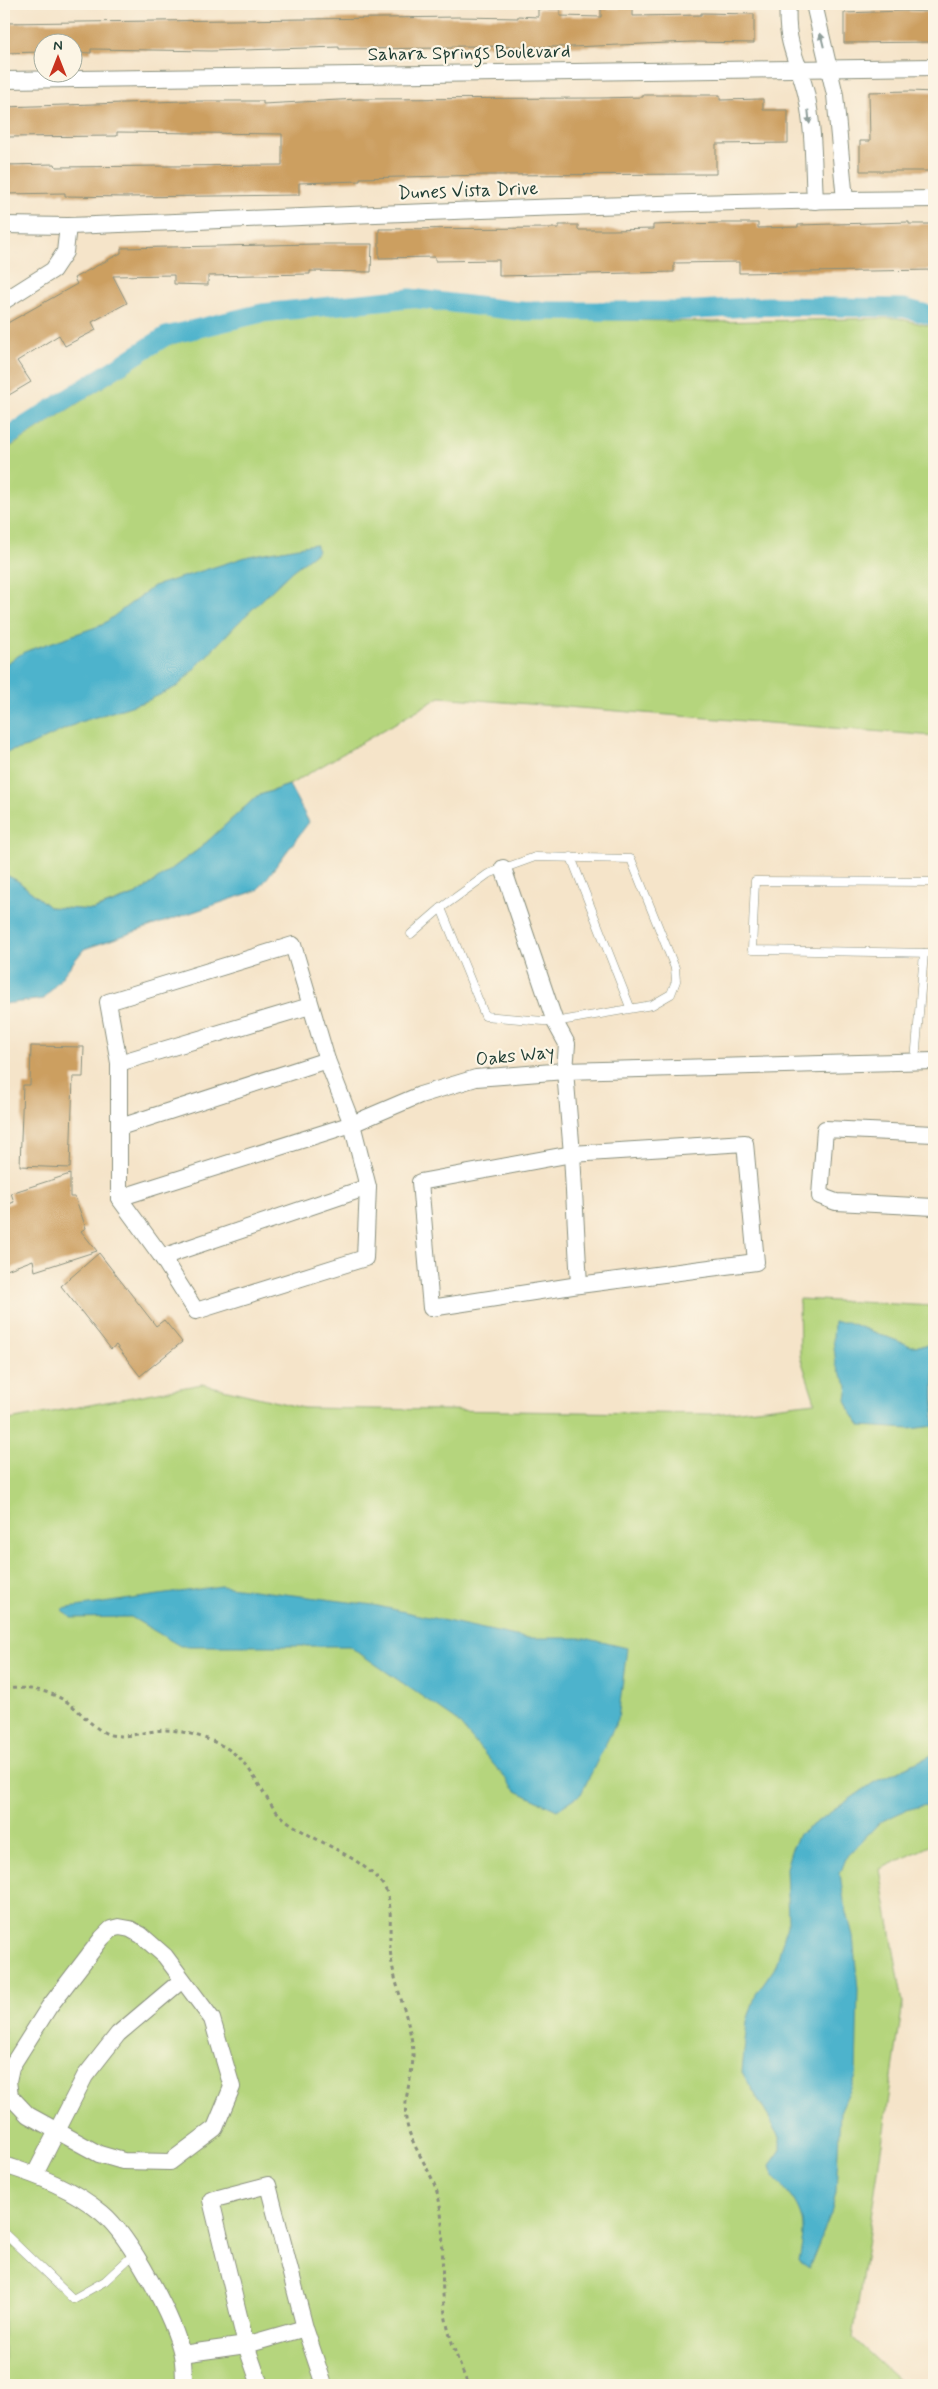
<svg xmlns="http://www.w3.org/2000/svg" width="938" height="2389" viewBox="0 0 938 2389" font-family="Mynerve,sans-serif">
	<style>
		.green { fill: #b5d57d; stroke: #6a8958 }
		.water { fill: #4eb3cc; stroke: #367880 }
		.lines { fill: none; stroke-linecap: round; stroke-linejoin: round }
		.canal { stroke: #4eb3cc; stroke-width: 19 }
		.building { fill: #cc9f61 }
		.service-casing { stroke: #8a907e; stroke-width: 9 }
		.minor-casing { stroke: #8a907e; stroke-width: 18 }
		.path { stroke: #8a907e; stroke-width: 3; stroke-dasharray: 4 4; stroke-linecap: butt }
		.service { stroke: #fff; stroke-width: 8 }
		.minor { stroke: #fff; stroke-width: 16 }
		.oneway { fill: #8f9e9a }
		.labels { text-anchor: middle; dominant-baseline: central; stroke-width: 4.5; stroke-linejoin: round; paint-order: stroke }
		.street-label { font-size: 19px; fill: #1f3d34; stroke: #fcf5e5 }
	</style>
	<rect width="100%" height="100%" fill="#fcf5e5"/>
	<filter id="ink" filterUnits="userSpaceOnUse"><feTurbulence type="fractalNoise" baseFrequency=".02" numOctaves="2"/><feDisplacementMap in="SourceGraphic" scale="10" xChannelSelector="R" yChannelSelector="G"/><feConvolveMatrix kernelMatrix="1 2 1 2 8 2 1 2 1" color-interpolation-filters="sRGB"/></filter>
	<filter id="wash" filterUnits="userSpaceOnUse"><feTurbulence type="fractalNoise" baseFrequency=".0096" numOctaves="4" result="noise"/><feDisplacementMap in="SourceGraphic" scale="20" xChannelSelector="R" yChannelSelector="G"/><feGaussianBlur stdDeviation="1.12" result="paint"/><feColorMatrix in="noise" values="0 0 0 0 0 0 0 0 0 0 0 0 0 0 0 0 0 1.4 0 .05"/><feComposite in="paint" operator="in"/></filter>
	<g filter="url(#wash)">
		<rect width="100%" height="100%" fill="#f5e4c9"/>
		<!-- green -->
		<g class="green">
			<path d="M408 305 516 318 714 322 897 318 934 327V736L440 697 289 785 257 796 199 849 137 894 92 910 49 907 18 881 4 874V451L168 345 263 320Z"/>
			<path d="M799 1299 934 1306V1844L880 1869 903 2003 853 2338 904 2385H4V1421L202 1384 303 1408 714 1414 815 1402 800 1356Z"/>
		</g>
		<!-- water -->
		<g class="water">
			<path d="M315 544 318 551 292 571 237 624 178 686 147 701 80 722 27 747 7 752 4 748V665L24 652 102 625 154 586 249 556Z"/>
			<path d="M289 785 309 822 258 890 84 949 44 999 4 1004V874L18 881 49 907 93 910 137 894 199 849 257 796Z"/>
			<path d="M834 1322H847L911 1346 934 1345V1426L910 1429 861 1426 852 1414 846 1400 848 1386 836 1365 833 1338Z"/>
			<path d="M221 1586 373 1605 525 1638H585L627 1648 618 1719 581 1794 557 1810 516 1791 456 1720 349 1646H180L131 1617 71 1618 62 1609Z"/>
			<path d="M934 1754V1803L906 1810 880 1822 847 1856 840 1874 844 1901 853 1936 858 1989 856 2076 840 2112 836 2192 831 2213 809 2268 799 2261C805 2229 807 2214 784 2188 777 2179 772 2177 770 2165L780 2151V2137L742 2072 747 2021 756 1994 776 1965 788 1922 786 1868 791 1851 799 1834 873 1783Z"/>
		</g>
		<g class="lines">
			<!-- canal -->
			<path class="canal" d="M4 439 166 336 262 313 410 298 518 311H678L768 306 904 308 934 316"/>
		</g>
		<g id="blocks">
			<!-- building -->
			<g class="building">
				<path d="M633 8V16L701 15V13L754 14V43L692 42 572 47 452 46V48L339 49V47L211 51 91 49V53L72 52V42H42V52L4 53V23L459 17 518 18V16L538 17V9H560V16L601 17V9Z"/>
				<path d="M902 11 934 12V42L844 43V13Z"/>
				<path d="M910 91 934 92V171H860V141H870L869 92Z"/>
				<path d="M643 95H720V100L763 99V110H788V143L716 144V174L486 175 360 178V181L299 183V195L125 197 65 196V193L5 194V165L55 164 56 167 282 165V134L117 132V136L5 137 4 107 184 101H263V104L358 99 599 98 643 97Z"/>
				<path d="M909 222V224H934V270L739 273V262L674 263V272L499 276V260L435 261V257L379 258V229L559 228V225H578V230H613L653 229V225L721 223H758V228L798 227V225Z"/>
				<path d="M317 244H372L371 272 310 271V274L208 276V285L174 284V275L113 276 127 303 92 322 96 330 65 346 59 335 17 361 31 382 4 398V325L77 284 74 278 121 253V248Z"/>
				<path d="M31 1046 84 1047 83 1077H73L70 1168 20 1166 23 1085H30Z"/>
				<path d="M70 1174V1197H75L86 1228 81 1231 97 1251 35 1271 33 1260 4 1271V1206L14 1202 11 1193Z"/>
				<path d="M99 1253 156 1326 164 1320 182 1342 140 1376 116 1345 111 1349 61 1286Z"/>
			</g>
		</g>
	</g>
	<g filter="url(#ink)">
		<use href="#blocks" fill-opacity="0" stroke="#8a907e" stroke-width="1"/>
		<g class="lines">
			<!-- service casing -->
			<g class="service-casing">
				<g id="service">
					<path d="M571 857 630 1007"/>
					<path d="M934 882 755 881 752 950 934 953"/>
					<path d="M411 934 441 908 488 874 535 857 631 859 675 968 676 981 671 994 652 1005 555 1022 485 1016 441 908"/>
					<path d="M915 1061 924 953"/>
					<path d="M4 2233 73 2299 105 2281 134 2254"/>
				</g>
			</g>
			<!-- minor casing -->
			<g class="minor-casing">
				<g id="minor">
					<path d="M788 4C785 44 797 57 806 93 814 128 813 166 815 201"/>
					<path d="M814 4 835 95 845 200"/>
					<path d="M4 80 934 67"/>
					<path d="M4 225 68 226C357 215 646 201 934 199"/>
					<path d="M4 301 53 270 65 252 68 226"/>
					<path d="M503 868 555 1022 567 1044 565 1071 572 1154 579 1285"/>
					<path d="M293 945 327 1060 352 1124 368 1187 365 1258 196 1311 162 1257 119 1198V1063L108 1002Z"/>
					<path d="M119 1063 310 1006"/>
					<path d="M120 1127 327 1060"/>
					<path d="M934 1134 825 1129 820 1196 836 1202 934 1207"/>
					<path d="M745 1143 756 1262 579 1285 431 1308 420 1182 572 1154Z"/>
					<path d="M119 1198 352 1124 420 1095 476 1078 565 1071 934 1061"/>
					<path d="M162 1257 368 1187"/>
					<path d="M119 1927 130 1929 141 1935 165 1956 212 2019 232 2087 215 2128 170 2162 123 2161 99 2154 28 2115 10 2096 8 2081 11 2067 49 2007 102 1938 111 1929Z"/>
					<path d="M4 2165C40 2176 73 2189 102 2213 130 2236 175 2320 182 2355 184 2365 184 2375 184 2385"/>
					<path d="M35 2174 85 2076 118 2034 182 1980"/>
					<path d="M182 2354 246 2345 305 2328"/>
					<path d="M260 2385 246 2345 211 2200 268 2185 305 2328 324 2385"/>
				</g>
			</g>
			<!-- path -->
			<path class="path" d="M4 1689C30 1686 56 1691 76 1709 87 1719 97 1731 111 1735 126 1738 140 1733 155 1731 172 1728 190 1733 207 1739 237 1750 246 1763 262 1790 267 1798 272 1807 279 1814 309 1842 356 1851 383 1885 394 1901 389 1929 390 1947 392 1983 410 2016 413 2051 414 2074 403 2096 406 2119 410 2147 433 2170 439 2200 446 2235 440 2271 444 2306 447 2334 458 2360 468 2385"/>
			<!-- service -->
			<use href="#service" class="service"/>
			<!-- minor -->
			<use href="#minor" class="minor"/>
		</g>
		<!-- one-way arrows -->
		<defs><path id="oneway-solid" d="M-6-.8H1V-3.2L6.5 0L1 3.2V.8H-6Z" transform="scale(1.25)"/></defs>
		<g class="oneway">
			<use href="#oneway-solid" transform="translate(822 40) rotate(-104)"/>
			<use href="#oneway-solid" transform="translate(809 117) rotate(84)"/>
		</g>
	</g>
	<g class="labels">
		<!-- street labels -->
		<g class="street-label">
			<text transform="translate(469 53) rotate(-1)">Sahara Springs Boulevard</text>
			<text transform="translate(468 191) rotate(-2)">Dunes Vista Drive</text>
			<text transform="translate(515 1056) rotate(-6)">Oaks Way</text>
		</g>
	</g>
	<!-- margin -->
	<rect width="938" height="2389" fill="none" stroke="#fcf5e5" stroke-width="20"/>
	<!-- north arrow -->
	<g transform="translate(58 58)"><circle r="24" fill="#fcf5e5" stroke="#a4ab9e"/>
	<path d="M0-4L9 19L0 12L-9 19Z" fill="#c8321e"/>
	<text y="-8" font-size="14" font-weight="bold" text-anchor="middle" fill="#1f3d34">N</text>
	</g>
</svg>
